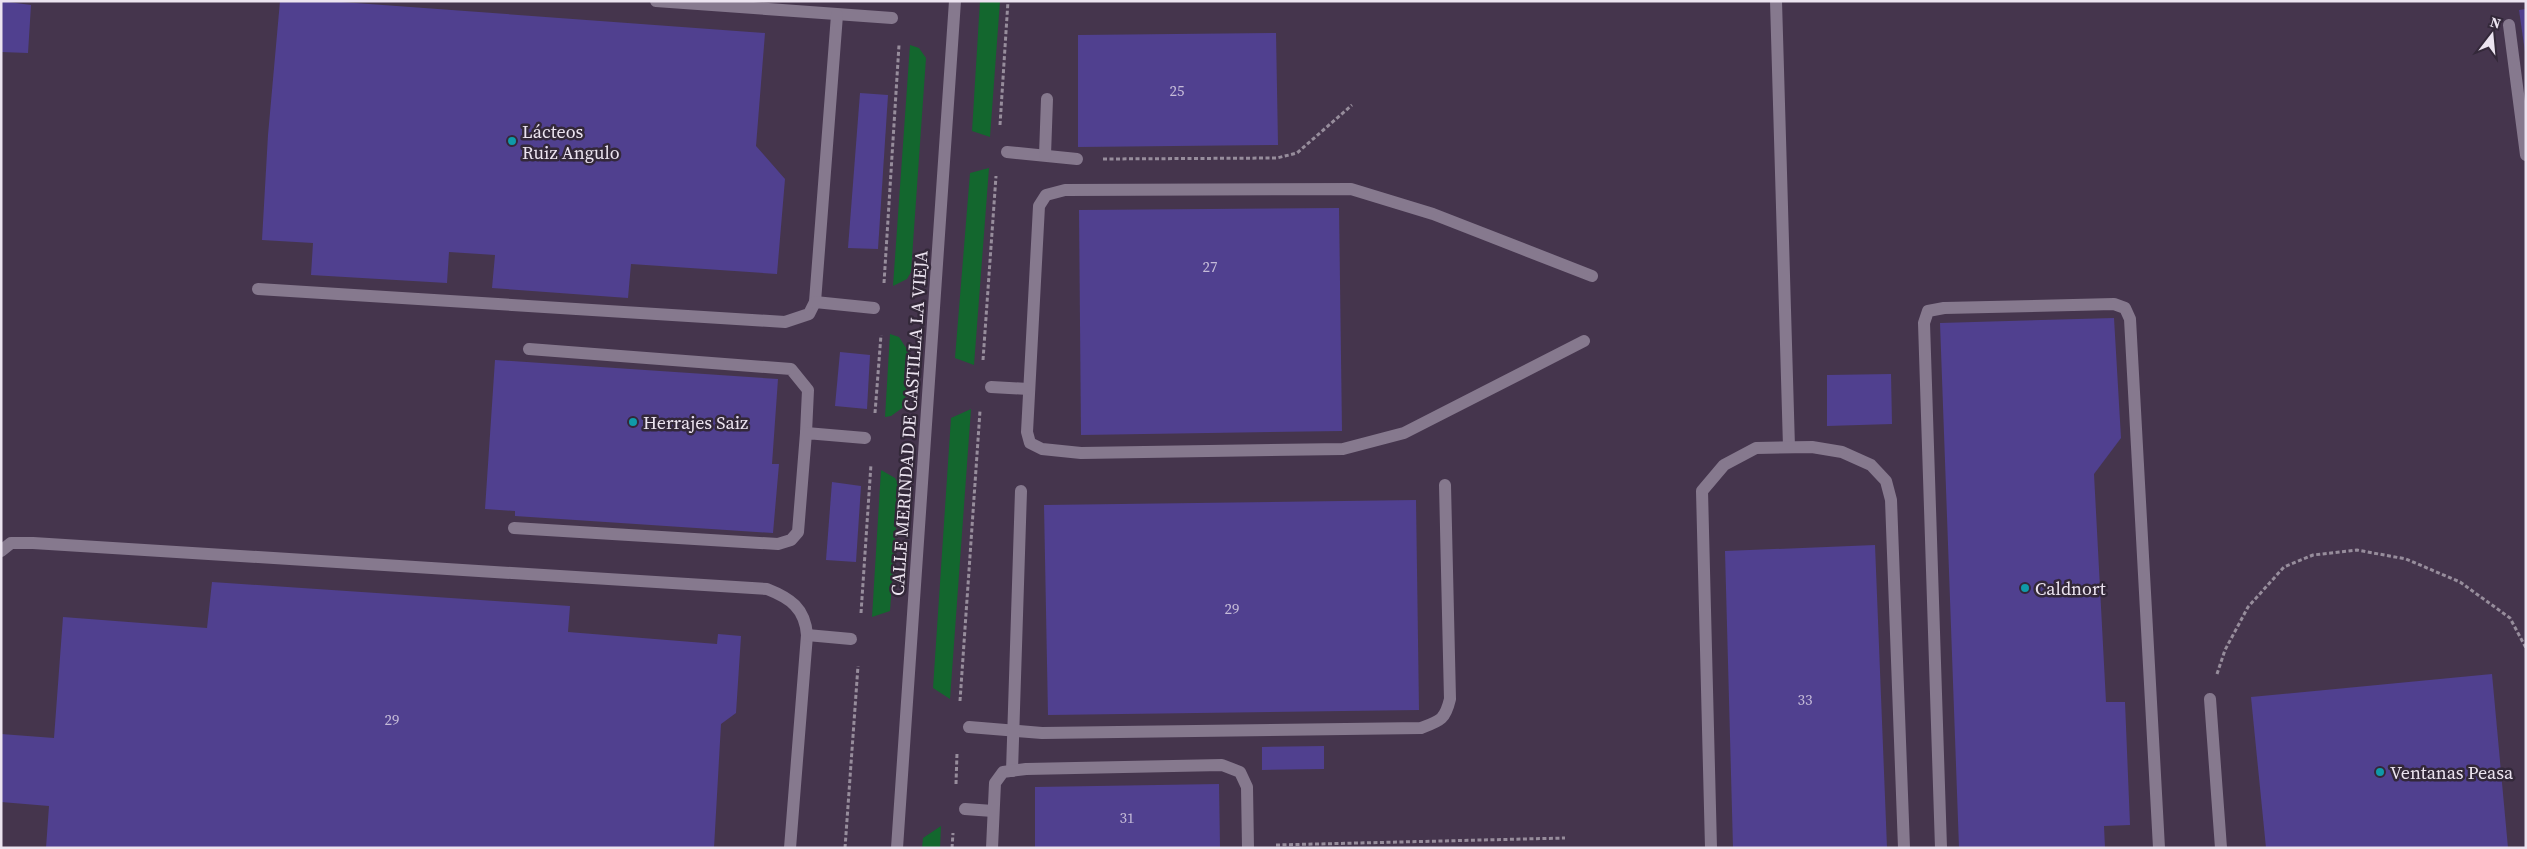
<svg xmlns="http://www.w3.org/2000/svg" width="2527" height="849" viewBox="0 0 2527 849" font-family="'Source Serif 4',serif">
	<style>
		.built { fill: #45354d }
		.green { fill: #13672e }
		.building { fill: #50408f }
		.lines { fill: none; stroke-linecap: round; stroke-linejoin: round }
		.path { stroke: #978d9c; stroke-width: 3; stroke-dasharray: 4 2.5; stroke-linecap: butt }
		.service { stroke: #86798e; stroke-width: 12 }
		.minor { stroke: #86798e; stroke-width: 12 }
		.culture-dot { fill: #0f9aa8; stroke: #332839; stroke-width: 2 }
		.labels { text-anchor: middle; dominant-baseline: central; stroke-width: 5; stroke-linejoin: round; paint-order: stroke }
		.number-label { font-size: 15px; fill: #c5bbd8 }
		.poi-label { font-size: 18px; fill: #ece4f0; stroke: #332839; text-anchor: start }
		.street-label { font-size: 18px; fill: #ece4f0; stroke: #332839 }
	</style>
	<rect width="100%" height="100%" fill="#3d3243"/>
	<!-- built -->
	<rect class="built" x="1" y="1" width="2525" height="847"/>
	<!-- green -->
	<g class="green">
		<path d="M980 1H1000L990 137 972 131Z"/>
		<path d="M910 45 919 48 926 58 911 272 907 279 893 286Z"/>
		<path d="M989 168 974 365 955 358 970 173Z"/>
		<path d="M890 334 899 337 908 351 905 406 891 416 885 417Z"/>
		<path d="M971 409 950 699 933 688 951 418Z"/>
		<path d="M881 470 895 478 899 485 890 611 872 617Z"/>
		<path d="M941 826 940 848H922L923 838Z"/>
	</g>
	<!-- building -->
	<g class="building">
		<path d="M1 1 31 5 28 53 1 52Z"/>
		<path d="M280 1H328L765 33 756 146 785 179 777 274 631 264 628 298 492 288 495 255 449 252 447 283 311 275 313 243 262 240 268 135Z"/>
		<path d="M2526 9V52H2525L2519 10Z"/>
		<path d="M1276 33 1278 145 1078 147V35Z"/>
		<path d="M860 93 888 95 878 249 848 248Z"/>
		<path d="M1339 208 1342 431 1081 435 1079 210Z"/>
		<path d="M2114 318 2121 438 2094 474 2106 702H2125L2130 825 2104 826 2105 848H1959L1940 323Z"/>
		<path d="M840 352 870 355 867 409 835 406Z"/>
		<path d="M495 360 778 379 772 464H779L773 533 515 516V511L485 509Z"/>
		<path d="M1891 374 1892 424 1827 426V375Z"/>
		<path d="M832 482 861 486 856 562 826 560Z"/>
		<path d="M1416 500 1419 710 1048 715 1044 505Z"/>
		<path d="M1875 545 1887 848H1733L1725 551Z"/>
		<path d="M212 582 570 606 568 632 717 644 718 634 741 636 736 713 721 724 714 848H46L49 806 1 802V734L54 738 63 617 207 628Z"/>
		<path d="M2492 674 2508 848H2266L2251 697Z"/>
		<path d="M1324 746V769L1262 770V747Z"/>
		<path d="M1219 784 1220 848H1035V787Z"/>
	</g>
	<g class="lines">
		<!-- path -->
		<g class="path">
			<path d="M1000 125 1008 1"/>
			<path d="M1103 159 1277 158 1297 153 1352 105"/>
			<path d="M884 283 899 45"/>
			<path d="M983 360 996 176"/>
			<path d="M875 413 881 335"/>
			<path d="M861 613 871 464"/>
			<path d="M2217 674 2225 650 2248 607 2284 567 2313 555 2357 550 2406 559 2460 582 2510 618 2526 648"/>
			<path d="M960 701 980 411"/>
			<path d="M956 784 957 753"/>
			<path d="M1276 845 1565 838"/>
			<path d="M845 848 858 666"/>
			<path d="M952 848 953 833"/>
		</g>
		<!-- service -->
		<g class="service">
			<path d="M656 1 892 18"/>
			<path d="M1776 1 1789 447"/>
			<path d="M2509 25 2526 155"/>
			<path d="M1007 152 1077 159"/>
			<path d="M1045 155 1047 99"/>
			<path d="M258 289 785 322 809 314 815 302 837 15"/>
			<path d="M815 302 874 308"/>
			<path d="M1584 341 1404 433 1343 449 1081 453 1042 449 1030 443 1027 432 1039 206 1046 195 1065 190 1351 189 1433 214 1592 276"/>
			<path d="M529 349 791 369 808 390 806 433"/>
			<path d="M991 387 1028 389"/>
			<path d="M514 528 778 544 791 540 798 532 806 433 865 438"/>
			<path d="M1 551 11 543H33L767 589C790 598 805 608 807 635L790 848"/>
			<path d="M807 635 851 639"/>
			<path d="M2210 699 2221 848"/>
			<path d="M969 727 1042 733 1421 728C1440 721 1445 720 1450 699L1445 485"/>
			<path d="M1012 771 1021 491"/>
			<path d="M965 809 993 811"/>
			<path d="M992 848 995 783 1003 772 1026 769 1222 765 1240 772 1247 787 1248 848"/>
			<path d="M1711 848 1702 491 1724 465 1756 448 1812 447 1842 452 1871 465 1886 481 1891 500 1904 848"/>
			<path d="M1941 848 1924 323 1928 311 1944 308 2114 304 2125 308 2130 319 2159 848"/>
		</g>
		<!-- minor -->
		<path class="minor" d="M897 848 955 1"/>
	</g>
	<!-- markers -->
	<g class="culture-dot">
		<circle cx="512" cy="141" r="5"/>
		<circle cx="633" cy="422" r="5"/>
		<circle cx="2025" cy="588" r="5"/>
		<circle cx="2380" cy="772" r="5"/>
	</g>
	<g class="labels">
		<!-- number labels -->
		<g class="number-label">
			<text x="1177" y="90">25</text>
			<text x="1210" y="266">27</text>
			<text x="1232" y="608">29</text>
			<text x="1805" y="699">33</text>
			<text x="392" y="719">29</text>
			<text x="1127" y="817">31</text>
		</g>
		<!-- poi labels -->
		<g class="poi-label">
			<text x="522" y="131">Lácteos<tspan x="522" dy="21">Ruiz Angulo</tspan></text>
			<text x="643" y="422">Herrajes Saiz</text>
			<text x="2035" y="588">Caldnort</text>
			<text x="2390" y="772">Ventanas Peasa</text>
		</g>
		<!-- street labels -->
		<g class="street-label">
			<text transform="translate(909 423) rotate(-86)">CALLE MERINDAD DE CASTILLA LA VIEJA</text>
		</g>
	</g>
	<!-- border -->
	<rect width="2527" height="849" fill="none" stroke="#ece4f0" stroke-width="5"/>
	<!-- north arrow -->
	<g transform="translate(2492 35) rotate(16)" stroke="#332839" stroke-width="4" paint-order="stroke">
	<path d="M0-4L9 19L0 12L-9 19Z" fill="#ece4f0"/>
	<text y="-8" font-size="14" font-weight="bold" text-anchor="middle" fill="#ece4f0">N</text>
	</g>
</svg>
